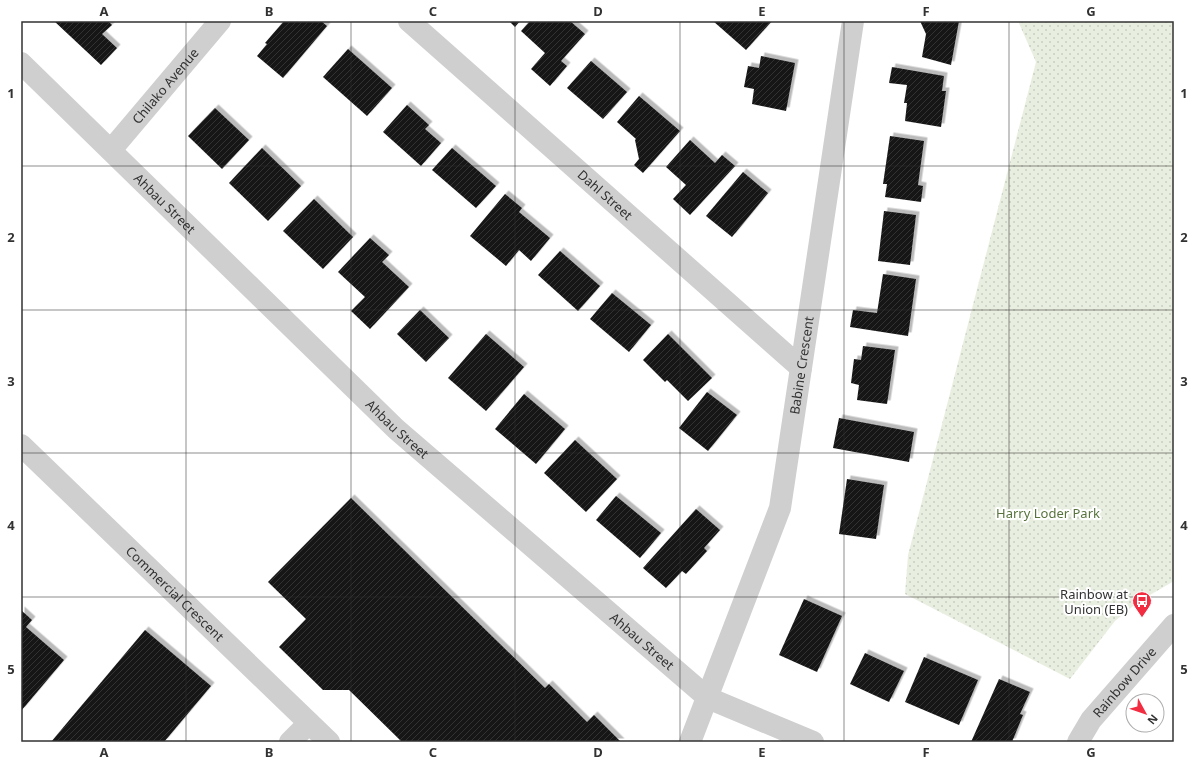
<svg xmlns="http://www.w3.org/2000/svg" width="1195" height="763" viewBox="0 0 1195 763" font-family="'Noto Sans',sans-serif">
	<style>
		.park { fill: url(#park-dots) }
		.building { fill: url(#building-hatch); filter: url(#shadow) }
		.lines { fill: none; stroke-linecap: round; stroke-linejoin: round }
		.minor { stroke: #cfcfcf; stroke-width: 22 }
		.grid { fill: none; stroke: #323232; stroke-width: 1; stroke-opacity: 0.55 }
		.labels { text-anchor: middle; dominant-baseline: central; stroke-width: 4; stroke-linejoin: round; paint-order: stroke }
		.street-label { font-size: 13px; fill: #323232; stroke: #fff }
		.park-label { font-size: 13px; fill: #57733b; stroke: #fff }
		.poi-label { font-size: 13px; fill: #323232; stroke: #fff; text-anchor: end }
		.neatline { fill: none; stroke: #323232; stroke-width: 1.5 }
		.grid-label { font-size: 13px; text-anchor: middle; font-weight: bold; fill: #323232 }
	</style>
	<defs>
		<pattern id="park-dots" width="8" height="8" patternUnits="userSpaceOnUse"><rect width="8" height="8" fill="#e9efe0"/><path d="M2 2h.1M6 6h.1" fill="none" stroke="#c8cdc1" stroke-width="1.8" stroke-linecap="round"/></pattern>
		<pattern id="building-hatch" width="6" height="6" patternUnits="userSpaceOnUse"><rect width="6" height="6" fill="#191919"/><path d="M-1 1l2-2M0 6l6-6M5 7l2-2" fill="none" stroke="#323232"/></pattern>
		<filter id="shadow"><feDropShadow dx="3.5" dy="-3.5" stdDeviation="0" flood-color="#0004"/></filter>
	</defs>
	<rect width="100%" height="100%" fill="#fff"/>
	<!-- park -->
	<path class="park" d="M1018 21H1174V581L1138 602 1115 621 1070 679 905 594 908 555 1036 62Z"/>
	<!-- building -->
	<g class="building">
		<path d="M54 21H108L112 25 102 34 117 48 101 65Z"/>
		<path d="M284 21H321L327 26 283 78 257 56 267 44 265 43Z"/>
		<path d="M509 21H520L515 27Z"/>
		<path d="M530 21H570L585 34 561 61 567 66 550 86 531 69 545 53 521 31Z"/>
		<path d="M713 21H770L771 22 746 50Z"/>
		<path d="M920 21H959L951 65 922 57 926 34Z"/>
		<path d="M348 49 392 88 367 116 323 77Z"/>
		<path d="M761 56 795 63 786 111 752 104 754 89 744 87 748 66 759 68Z"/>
		<path d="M591 61 627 92 603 119 567 88Z"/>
		<path d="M892 67 944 76 942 91H946L941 127 905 121 907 103H904L907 85 889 83Z"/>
		<path d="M639 96 680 131 643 173 634 165 639 159 635 140 636 139 617 122Z"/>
		<path d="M407 105 429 125 425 129 441 143 421 166 383 132Z"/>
		<path d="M215 108 249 140 222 169 188 136Z"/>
		<path d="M890 136 924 141 918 185 923 186 921 202 885 197 887 184H883Z"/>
		<path d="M690 140 715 163 722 155 735 166 690 215 673 199 686 185 666 167Z"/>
		<path d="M262 148 301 186 268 221 229 183Z"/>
		<path d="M452 148 496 186 476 208 432 170Z"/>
		<path d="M743 172 768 193 732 237 706 216Z"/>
		<path d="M505 194 522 208 519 212 550 238 531 261 519 250 506 266 470 236Z"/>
		<path d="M314 199 353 237 323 269 283 231Z"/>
		<path d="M884 211 916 215 910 265 878 261Z"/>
		<path d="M370 238 389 255 382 262 409 287 370 329 351 311 365 297 338 272Z"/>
		<path d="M560 251 600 286 578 311 538 275Z"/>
		<path d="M883 274 916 279 908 336 850 327 853 310 877 313Z"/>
		<path d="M612 293 651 325 629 352 590 319Z"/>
		<path d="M420 310 449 338 426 362 397 334Z"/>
		<path d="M486 334 524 367 486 411 448 378Z"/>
		<path d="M668 334 712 378 688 401 667 380 665 382 643 360Z"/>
		<path d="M863 346 895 350 887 404 857 400 859 385 851 383 854 359 861 360Z"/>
		<path d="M707 392 737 415 708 451 679 428Z"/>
		<path d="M524 394 565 429 536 464 495 429Z"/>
		<path d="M839 418 914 432 909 462 833 448Z"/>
		<path d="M575 440 617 479 586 512 544 473Z"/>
		<path d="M847 479 884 485 876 539 839 534Z"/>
		<path d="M616 496 661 533 640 558 596 520Z"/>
		<path d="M351 498 545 688 549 684 587 722 594 715 621 742H402L349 690H323L279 647 306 619 268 582Z"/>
		<path d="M696 509 720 530 704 548 707 551 686 574 682 571 666 588 643 568Z"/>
		<path d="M804 599 842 616 817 672 779 655Z"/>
		<path d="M21 610 32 620 26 627 64 660 21 711Z"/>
		<path d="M145 630 211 686 164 742H51Z"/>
		<path d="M865 653 904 671 889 702 850 684Z"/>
		<path d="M924 657 978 680 959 725 905 702Z"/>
		<path d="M999 679 1030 692 1020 714 1023 715 1012 742H971Z"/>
	</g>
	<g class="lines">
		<!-- minor -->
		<g class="minor">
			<path id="s1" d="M409 21 801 368"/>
			<path id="s2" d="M21 63 396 429 708 698 813 742"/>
			<path id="s3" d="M111 150 220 21"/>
			<path id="s4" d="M21 445 329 742"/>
			<path d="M290 742 309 723"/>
			<path id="s5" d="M690 742 780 508 853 21"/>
			<path id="s6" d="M1078 742 1091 720 1174 625"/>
		</g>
	</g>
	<!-- grid -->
	<path class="grid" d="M186 21V742M351 21V742M515 21V742M680 21V742M844 21V742M1009 21V742M21 166H1174M21 310H1174M21 453H1174M21 597H1174"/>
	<!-- icons -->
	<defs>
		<g id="bus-pin" transform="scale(1)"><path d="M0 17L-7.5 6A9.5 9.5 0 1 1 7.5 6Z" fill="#f22c41" stroke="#fff"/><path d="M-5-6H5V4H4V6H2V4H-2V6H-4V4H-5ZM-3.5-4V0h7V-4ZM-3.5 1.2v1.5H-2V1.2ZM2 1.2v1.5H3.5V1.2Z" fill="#fff"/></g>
	</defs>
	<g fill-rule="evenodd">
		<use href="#bus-pin" x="1142" y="601"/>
	</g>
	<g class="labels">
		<!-- street labels -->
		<g class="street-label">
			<text stroke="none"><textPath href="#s3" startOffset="84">Chilako Avenue</textPath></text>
			<text stroke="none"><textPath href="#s1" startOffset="262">Dahl Street</textPath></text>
			<text stroke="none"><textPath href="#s2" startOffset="201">Ahbau Street</textPath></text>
			<text stroke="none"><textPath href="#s5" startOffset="395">Babine Crescent</textPath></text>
			<text stroke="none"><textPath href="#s2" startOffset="525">Ahbau Street</textPath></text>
			<text stroke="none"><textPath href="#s4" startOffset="214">Commercial Crescent</textPath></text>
			<text stroke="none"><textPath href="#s2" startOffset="849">Ahbau Street</textPath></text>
			<text stroke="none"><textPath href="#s6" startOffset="76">Rainbow Drive</textPath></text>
		</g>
		<!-- park labels -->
		<g class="park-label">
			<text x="1048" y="513">Harry Loder Park</text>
		</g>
		<!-- poi labels -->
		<g class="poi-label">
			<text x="1128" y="594">Rainbow at<tspan x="1128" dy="15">Union (EB)</tspan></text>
		</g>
	</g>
	<!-- border -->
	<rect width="1195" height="763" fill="none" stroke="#ffffff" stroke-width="44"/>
	<!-- north arrow -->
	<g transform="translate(1145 713) rotate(130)"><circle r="19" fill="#ffffff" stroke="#adadad"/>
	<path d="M0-3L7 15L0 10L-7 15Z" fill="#f22c41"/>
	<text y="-6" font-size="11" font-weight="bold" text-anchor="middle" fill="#323232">N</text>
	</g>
	<rect x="22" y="22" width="1151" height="719" class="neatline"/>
	<g class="grid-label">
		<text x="104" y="16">A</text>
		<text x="269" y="16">B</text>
		<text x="433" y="16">C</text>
		<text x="598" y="16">D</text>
		<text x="762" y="16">E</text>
		<text x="926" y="16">F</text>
		<text x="1091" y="16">G</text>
		<text x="11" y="98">1</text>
		<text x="1184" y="98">1</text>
		<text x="11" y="242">2</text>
		<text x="1184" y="242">2</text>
		<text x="11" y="386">3</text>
		<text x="1184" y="386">3</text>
		<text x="11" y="530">4</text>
		<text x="1184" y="530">4</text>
		<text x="11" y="674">5</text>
		<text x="1184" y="674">5</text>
		<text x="104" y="757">A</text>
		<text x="269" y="757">B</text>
		<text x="433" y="757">C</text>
		<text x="598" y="757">D</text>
		<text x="762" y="757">E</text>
		<text x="926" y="757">F</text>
		<text x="1091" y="757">G</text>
	</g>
</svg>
